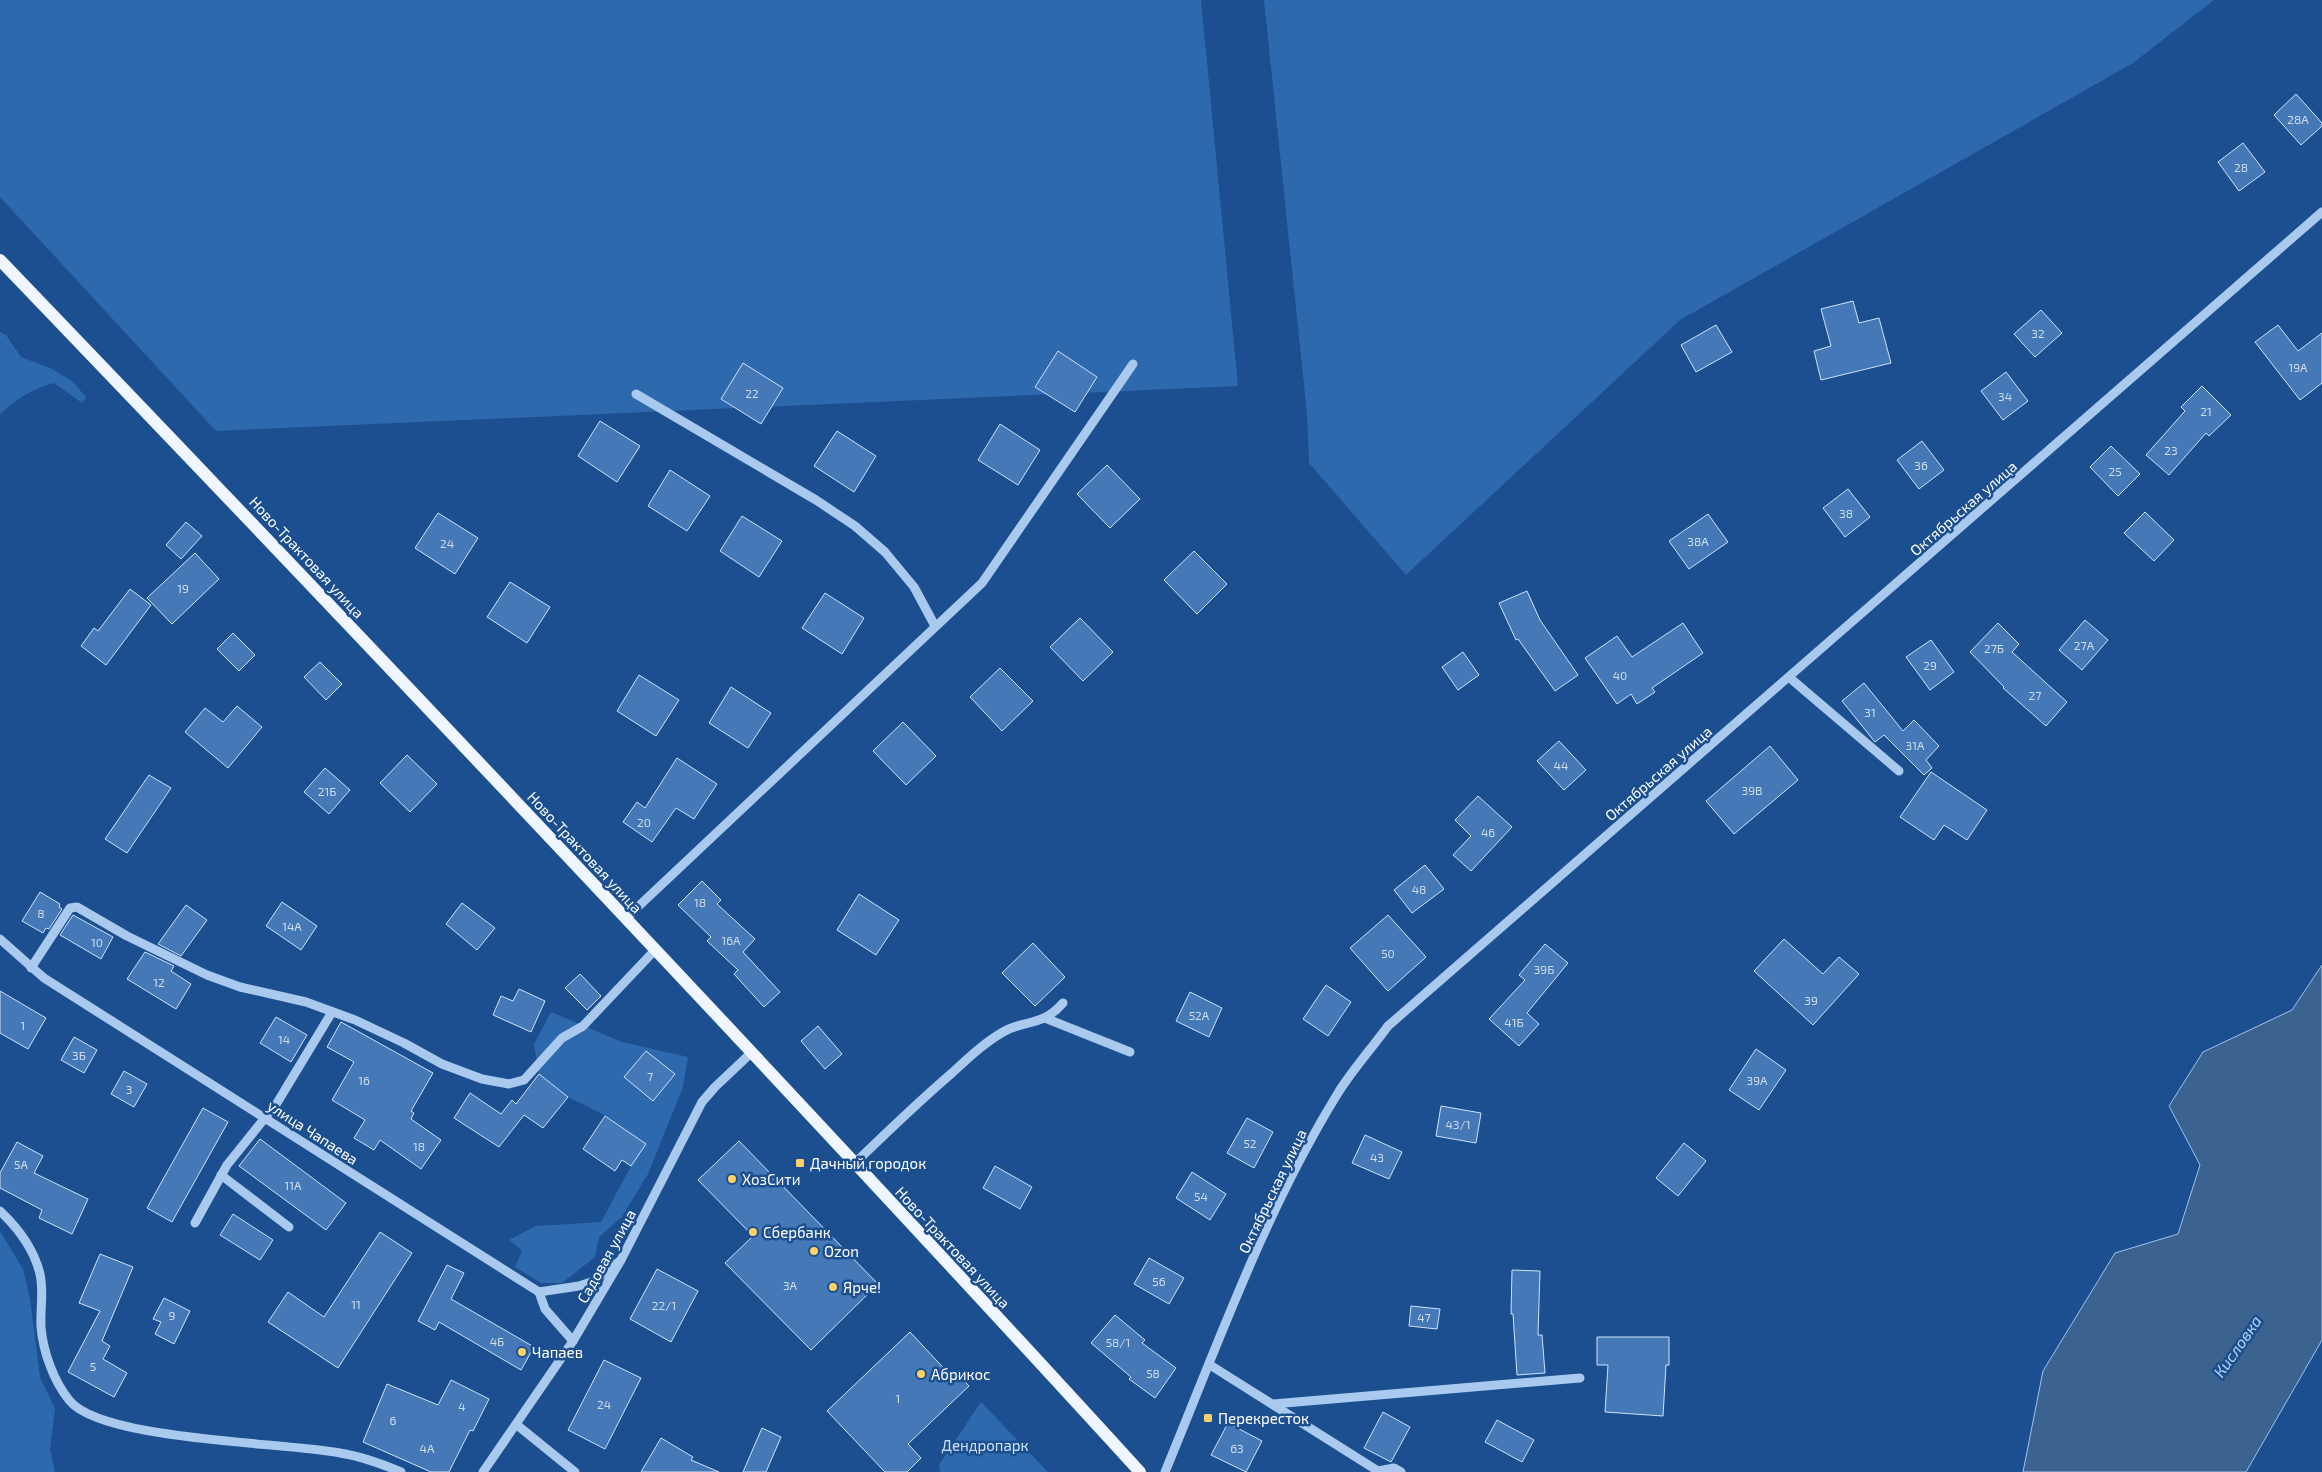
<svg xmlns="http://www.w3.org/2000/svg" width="2322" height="1472" viewBox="0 0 2322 1472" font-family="'Exo 2',sans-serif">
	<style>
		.green { fill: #2e69ad }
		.water { fill: #3c6290; stroke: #9cc4f0 }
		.building { fill: #4478b7; stroke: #cfe3fa }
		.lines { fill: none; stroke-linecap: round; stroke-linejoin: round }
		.minor { stroke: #a9c9ee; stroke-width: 9 }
		.major { stroke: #f0f6ff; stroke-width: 12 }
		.poi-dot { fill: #ffd166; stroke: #1b4f8f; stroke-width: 2 }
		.labels { text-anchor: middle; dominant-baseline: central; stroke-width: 5; stroke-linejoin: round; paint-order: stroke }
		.number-label { font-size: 12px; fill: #d0dded }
		.street-label { font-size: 15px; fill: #fff; stroke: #1b4f8f }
		.poi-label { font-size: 15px; fill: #fff; stroke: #1b4f8f; text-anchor: start }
		.park-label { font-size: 15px; fill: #cfe3fa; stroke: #1b4f8f }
		.water-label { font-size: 16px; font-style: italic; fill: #b5d3f5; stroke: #1b4f8f }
	</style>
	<rect width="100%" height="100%" fill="#1b4f8f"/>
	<!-- green -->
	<g class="green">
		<path d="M0 0H1201L1238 386 216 431 0 197Z"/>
		<path d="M1264 0H2214L2133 63 1680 320 1406 575 1309 463 1307 414Z"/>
		<path d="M0 332 6 335 21 357 50 368 72 381 86 397 82 403 54 383C33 388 16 400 0 414Z"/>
		<path d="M551 1012 622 1042 688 1057 683 1087 648 1174 622 1217 599 1237 595 1257 562 1283H541L515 1267 522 1251 509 1240 536 1226 601 1222 631 1166 646 1144 606 1116 568 1097 539 1074 534 1044Z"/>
		<path d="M0 1231 23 1269 30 1299 40 1377 55 1409 50 1449 55 1472H0Z"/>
		<path d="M981 1402 1048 1472H940L939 1465Z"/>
	</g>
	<!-- water -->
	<path class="water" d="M2322 965V1340L2246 1472H2023L2043 1371 2115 1253 2178 1234 2200 1165 2169 1106 2203 1052 2292 1010Z"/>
	<!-- building -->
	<g class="building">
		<path d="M2296 94 2322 123V126L2301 145 2274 115Z"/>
		<path d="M2243 143 2265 172 2239 191 2218 162Z"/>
		<path d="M1853 301 1859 323 1879 318 1891 363 1821 380 1814 351 1831 346 1821 309Z"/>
		<path d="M2041 310 2062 333 2035 357 2014 334Z"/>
		<path d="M1716 325 1732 352 1696 372 1681 345Z"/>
		<path d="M2278 325 2298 351 2322 333V383L2300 400 2255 342Z"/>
		<path d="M1058 351 1097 377 1075 412 1035 387Z"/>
		<path d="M743 363 783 388 761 424 721 399Z"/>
		<path d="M2006 372 2028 401 2003 420 1981 391Z"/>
		<path d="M2202 386 2231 415 2209 436 2206 433 2169 475 2146 455 2185 411 2181 407Z"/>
		<path d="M600 421 640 446 617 482 578 456Z"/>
		<path d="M1000 424 1040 450 1018 485 978 460Z"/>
		<path d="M837 431 876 456 854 492 814 466Z"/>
		<path d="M1922 441 1944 470 1919 489 1897 460Z"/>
		<path d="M2111 446 2140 474 2118 496 2090 467Z"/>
		<path d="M1107 465 1140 499 1110 528 1077 494Z"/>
		<path d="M670 470 710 496 687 531 648 506Z"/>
		<path d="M1848 489 1870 517 1845 537 1823 508Z"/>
		<path d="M2145 512 2174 540 2154 561 2124 533Z"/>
		<path d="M438 513 478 538 455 574 415 548Z"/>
		<path d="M1708 514 1728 542 1689 569 1669 541Z"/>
		<path d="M742 516 782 541 759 577 720 551Z"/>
		<path d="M186 522 202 536 181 559 166 545Z"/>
		<path d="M1194 551 1227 584 1197 614 1164 580Z"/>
		<path d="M195 553 219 579 172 624 147 598Z"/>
		<path d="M510 582 550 607 527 643 487 617Z"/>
		<path d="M130 589 151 605 106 665 81 646 94 628 98 631Z"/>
		<path d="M1527 591 1540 620 1578 675 1555 691 1518 639 1516 640 1499 603Z"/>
		<path d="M825 593 864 618 842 654 802 628Z"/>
		<path d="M1080 618 1113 652 1083 681 1050 647Z"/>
		<path d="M2085 620 2108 640 2082 670 2059 650Z"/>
		<path d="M1683 623 1703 653 1652 688 1655 692 1637 704 1631 694 1617 704 1585 658 1617 636 1632 657Z"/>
		<path d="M1998 623 2019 644 2012 652 2067 702 2046 726 2003 688 2004 687 1970 652Z"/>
		<path d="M233 633 255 655 239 671 217 649Z"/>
		<path d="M1931 640 1954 672 1930 690 1906 657Z"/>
		<path d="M1463 652 1479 675 1458 690 1442 667Z"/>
		<path d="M320 662 342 684 326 700 304 677Z"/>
		<path d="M1000 668 1033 701 1002 731 970 697Z"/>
		<path d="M639 675 679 700 656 736 617 711Z"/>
		<path d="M1864 683 1903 731 1914 720 1939 746 1926 760 1932 768 1924 775 1884 735 1875 742 1842 701Z"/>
		<path d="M731 687 771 713 748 748 709 723Z"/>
		<path d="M237 706 262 727 228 768 185 732 205 708 223 722Z"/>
		<path d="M903 722 936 756 906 785 873 751Z"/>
		<path d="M1559 741 1586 770 1564 790 1537 761Z"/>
		<path d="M1770 746 1798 780 1734 834 1706 801Z"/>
		<path d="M407 755 437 784 410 812 380 783Z"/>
		<path d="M677 758 717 784 694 819 676 808 652 842 623 822 637 802 645 808Z"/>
		<path d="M325 768 350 790 329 814 304 792Z"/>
		<path d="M1931 772 1987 810 1967 840 1944 825 1934 840 1900 817Z"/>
		<path d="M149 775 171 788 127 853 105 839Z"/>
		<path d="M1478 796 1512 827 1471 871 1453 855 1471 836 1455 820Z"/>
		<path d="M1425 865 1444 889 1412 913 1394 890Z"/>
		<path d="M702 881 721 900 717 904 755 939 743 952 780 992 764 1007 734 974 738 970 707 941 711 937 678 905Z"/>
		<path d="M40 892 60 904 59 907 62 909 49 929 46 928 43 933 22 921Z"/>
		<path d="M859 894 899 920 876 955 837 930Z"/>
		<path d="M282 902 317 926 301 950 266 926Z"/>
		<path d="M462 903 495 928 477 950 446 924Z"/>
		<path d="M186 905 207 920 181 956 158 944Z"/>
		<path d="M73 915 113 937 101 959 60 935Z"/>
		<path d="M1388 915 1426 957 1388 991 1350 948Z"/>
		<path d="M1784 939 1823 974 1839 957 1859 974 1813 1025 1754 971Z"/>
		<path d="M1033 943 1065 977 1035 1006 1002 973Z"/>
		<path d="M1545 944 1568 963 1527 1013 1539 1024 1519 1046 1489 1019 1525 980 1519 975Z"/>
		<path d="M145 952 174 966 171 971 191 984 176 1009 127 979Z"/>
		<path d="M580 974 601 996 587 1010 565 988Z"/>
		<path d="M1326 985 1351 1002 1328 1036 1303 1019Z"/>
		<path d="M519 989 545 1001 531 1032 493 1015 501 996 513 1001Z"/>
		<path d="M0 991 46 1018 28 1049 0 1033Z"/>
		<path d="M1190 992 1222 1008 1209 1037 1176 1021Z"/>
		<path d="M276 1017 307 1035 291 1062 260 1043Z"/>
		<path d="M341 1022 433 1073 411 1111 414 1113 411 1119 441 1140 421 1169 380 1140 374 1150 354 1138 365 1120 332 1100 354 1062 327 1047Z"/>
		<path d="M818 1026 842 1054 825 1069 801 1041Z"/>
		<path d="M74 1037 97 1050 84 1073 61 1060Z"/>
		<path d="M1756 1049 1786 1070 1759 1110 1729 1090Z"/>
		<path d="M646 1051 675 1074 653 1101 624 1077Z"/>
		<path d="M124 1071 147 1084 134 1107 111 1094Z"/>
		<path d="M539 1074 568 1097 543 1128 524 1115 499 1147 454 1118 470 1093 501 1114 512 1100 516 1104Z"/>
		<path d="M1441 1106 1481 1113 1476 1143 1436 1136Z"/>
		<path d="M203 1108 228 1122 172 1222 147 1208Z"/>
		<path d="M605 1116 646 1144 631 1166 622 1160 615 1171 583 1149Z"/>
		<path d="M1247 1118 1273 1132 1254 1168 1227 1153Z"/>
		<path d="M1365 1135 1402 1152 1389 1179 1352 1163Z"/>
		<path d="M260 1139 346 1203 326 1230 239 1166Z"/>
		<path d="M739 1141 878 1284 811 1350 725 1263 753 1236 698 1180Z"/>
		<path d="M17 1142 43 1156 34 1173 88 1199 72 1234 39 1218 42 1210 0 1188V1173Z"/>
		<path d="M1684 1143 1706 1161 1678 1196 1656 1178Z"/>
		<path d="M995 1166 1032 1187 1020 1209 983 1188Z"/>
		<path d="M1192 1172 1226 1194 1210 1220 1176 1198Z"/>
		<path d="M233 1214 273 1240 260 1260 220 1235Z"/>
		<path d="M380 1232 412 1253 338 1368 268 1322 288 1292 324 1317Z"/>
		<path d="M100 1254 133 1267 102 1341 110 1346 103 1359 127 1373 114 1397 68 1372 100 1311 79 1303Z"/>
		<path d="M1149 1258 1184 1278 1169 1304 1134 1284Z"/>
		<path d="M447 1265 464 1273 451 1299 534 1347 521 1370 439 1322 435 1330 418 1321Z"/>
		<path d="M657 1269 698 1291 671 1342 630 1319Z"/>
		<path d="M1512 1270 1540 1271 1538 1335H1542L1545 1373 1517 1375 1513 1314H1511Z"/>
		<path d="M164 1298 190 1311 174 1344 155 1334 161 1322 153 1319Z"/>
		<path d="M1411 1306 1440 1309 1437 1329 1409 1326Z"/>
		<path d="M1115 1315 1145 1340 1142 1343 1176 1368 1155 1398 1129 1379 1131 1377 1091 1343Z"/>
		<path d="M910 1332 951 1376 956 1372 969 1386 908 1444 921 1458 907 1472H885L827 1411Z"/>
		<path d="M1597 1337H1669V1365H1666L1663 1416 1605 1412 1608 1365H1597Z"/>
		<path d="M604 1360 641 1378 605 1449 568 1430Z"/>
		<path d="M451 1380 489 1399 473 1431 470 1430 449 1472H431L363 1442 387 1384 438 1405Z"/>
		<path d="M1383 1412 1410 1427 1391 1462 1364 1448Z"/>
		<path d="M1497 1420 1534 1440 1522 1462 1485 1442Z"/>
		<path d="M1228 1423 1262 1441 1246 1472 1211 1455Z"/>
		<path d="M762 1428 781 1437 766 1472H743Z"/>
		<path d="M661 1438 693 1457 691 1460 719 1472H641Z"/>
	</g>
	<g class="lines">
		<!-- minor -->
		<g class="minor">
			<path d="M636 394 816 500 855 526 885 552 914 587 935 626"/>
			<path d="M1790 678 1899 771"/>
			<path d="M625 919 982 583 1133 364"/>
			<path d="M0 939 44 978 539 1292 579 1286 594 1281 621 1260"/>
			<path d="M31 968 70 908 77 907 127 936 207 975 240 987 306 1002 355 1020 404 1043 442 1064 482 1079 509 1084 524 1080 562 1038 583 1026 655 950"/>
			<path d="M1045 1018 1130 1052"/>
			<path d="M854 1164C886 1133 918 1102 952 1073 967 1059 984 1043 1003 1032 1026 1019 1042 1027 1063 1003"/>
			<path d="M221 1175 289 1227"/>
			<path d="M0 1211C18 1228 34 1249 40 1274 44 1292 40 1309 41 1327 43 1351 53 1380 69 1400 101 1441 284 1442 340 1453 360 1456 382 1464 401 1472"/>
			<path d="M195 1223 227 1165 277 1103 332 1012"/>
			<path d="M539 1292 545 1309 573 1341"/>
			<path d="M1210 1365 1378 1471 1394 1468 1401 1472"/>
			<path d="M1273 1404 1580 1378"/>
			<path d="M517 1425 575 1472"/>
			<path d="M483 1472 573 1341 621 1260 702 1102 715 1087 751 1053"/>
			<path d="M1165 1472C1218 1344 1265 1211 1338 1093 1353 1069 1372 1048 1388 1026L2322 212"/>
		</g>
		<!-- major -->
		<path class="major" d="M0 260C384 660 766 1063 1140 1472"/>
	</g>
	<!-- markers -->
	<g class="poi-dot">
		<rect x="795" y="1158" width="10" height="10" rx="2.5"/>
		<circle cx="732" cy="1179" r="5"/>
		<circle cx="753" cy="1232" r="5"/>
		<circle cx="814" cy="1251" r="5"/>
		<circle cx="833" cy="1287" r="5"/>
		<circle cx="522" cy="1352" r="5"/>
		<circle cx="921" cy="1374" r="5"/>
		<rect x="1203" y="1413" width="10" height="10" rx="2.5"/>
	</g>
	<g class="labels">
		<!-- number labels -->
		<g class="number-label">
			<text x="2298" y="119">28А</text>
			<text x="2241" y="167">28</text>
			<text x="2038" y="333">32</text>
			<text x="2298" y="367">19А</text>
			<text x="752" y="393">22</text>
			<text x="2005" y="396">34</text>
			<text x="2206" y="411">21</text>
			<text x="2171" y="450">23</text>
			<text x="1921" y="465">36</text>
			<text x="2115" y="471">25</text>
			<text x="1846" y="513">38</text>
			<text x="1698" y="541">38А</text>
			<text x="447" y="543">24</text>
			<text x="183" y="588">19</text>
			<text x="2084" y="645">27А</text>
			<text x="1994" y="648">27Б</text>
			<text x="1930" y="665">29</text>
			<text x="1620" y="675">40</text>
			<text x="2035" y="695">27</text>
			<text x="1870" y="712">31</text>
			<text x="1915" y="745">31А</text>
			<text x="1561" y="765">44</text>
			<text x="1752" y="790">39В</text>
			<text x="327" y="791">21Б</text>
			<text x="644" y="822">20</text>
			<text x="1488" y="832">46</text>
			<text x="1419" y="889">48</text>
			<text x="700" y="902">18</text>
			<text x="41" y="913">8</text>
			<text x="292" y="926">14А</text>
			<text x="731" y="940">16А</text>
			<text x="97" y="942">10</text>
			<text x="1388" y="953">50</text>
			<text x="1544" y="969">39Б</text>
			<text x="159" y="982">12</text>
			<text x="1811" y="1000">39</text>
			<text x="1199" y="1015">52А</text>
			<text x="1514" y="1022">41Б</text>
			<text x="23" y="1025">1</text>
			<text x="284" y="1039">14</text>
			<text x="79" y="1055">3Б</text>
			<text x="650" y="1076">7</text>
			<text x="364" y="1080">16</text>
			<text x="1757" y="1080">39А</text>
			<text x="129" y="1089">3</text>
			<text x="1458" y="1124">43/1</text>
			<text x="1250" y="1143">52</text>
			<text x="419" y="1146">18</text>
			<text x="1377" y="1157">43</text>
			<text x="21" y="1164">5А</text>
			<text x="293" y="1185">11А</text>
			<text x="1201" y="1196">54</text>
			<text x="1159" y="1281">56</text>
			<text x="790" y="1285">3А</text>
			<text x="356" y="1304">11</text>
			<text x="664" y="1305">22/1</text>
			<text x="172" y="1315">9</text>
			<text x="1424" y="1317">47</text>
			<text x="497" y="1341">4Б</text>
			<text x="1118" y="1342">58/1</text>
			<text x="93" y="1366">5</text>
			<text x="1153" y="1373">58</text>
			<text x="898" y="1398">1</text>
			<text x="604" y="1404">24</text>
			<text x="462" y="1406">4</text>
			<text x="393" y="1420">6</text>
			<text x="427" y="1448">4А</text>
			<text x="1237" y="1448">63</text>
		</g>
		<!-- street labels -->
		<g class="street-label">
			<text transform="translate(1963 508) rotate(-41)">Октябрьская улица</text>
			<text transform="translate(307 557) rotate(47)">Ново-Трактовая улица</text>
			<text transform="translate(1658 773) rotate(-41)">Октябрьская улица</text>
			<text transform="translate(585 852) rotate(47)">Ново-Трактовая улица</text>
			<text transform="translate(313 1132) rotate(33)">улица Чапаева</text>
			<text transform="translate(1272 1191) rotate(-64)">Октябрьская улица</text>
			<text transform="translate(953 1247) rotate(47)">Ново-Трактовая улица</text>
			<text transform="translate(606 1256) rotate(-61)">Садовая улица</text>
		</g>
		<!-- poi labels -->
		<g class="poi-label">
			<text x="810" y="1163">Дачный городок</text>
			<text x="742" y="1179">ХозСити</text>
			<text x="763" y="1232">Сбербанк</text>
			<text x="824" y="1251">Ozon</text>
			<text x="843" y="1287">Ярче!</text>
			<text x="532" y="1352">Чапаев</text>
			<text x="931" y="1374">Абрикос</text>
			<text x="1218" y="1418">Перекресток</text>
		</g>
		<!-- park labels -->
		<g class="park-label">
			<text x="985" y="1445">Дендропарк</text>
		</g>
		<!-- water labels -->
		<g class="water-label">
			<text transform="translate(2237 1346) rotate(-55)">Кисловка</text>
		</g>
	</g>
</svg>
